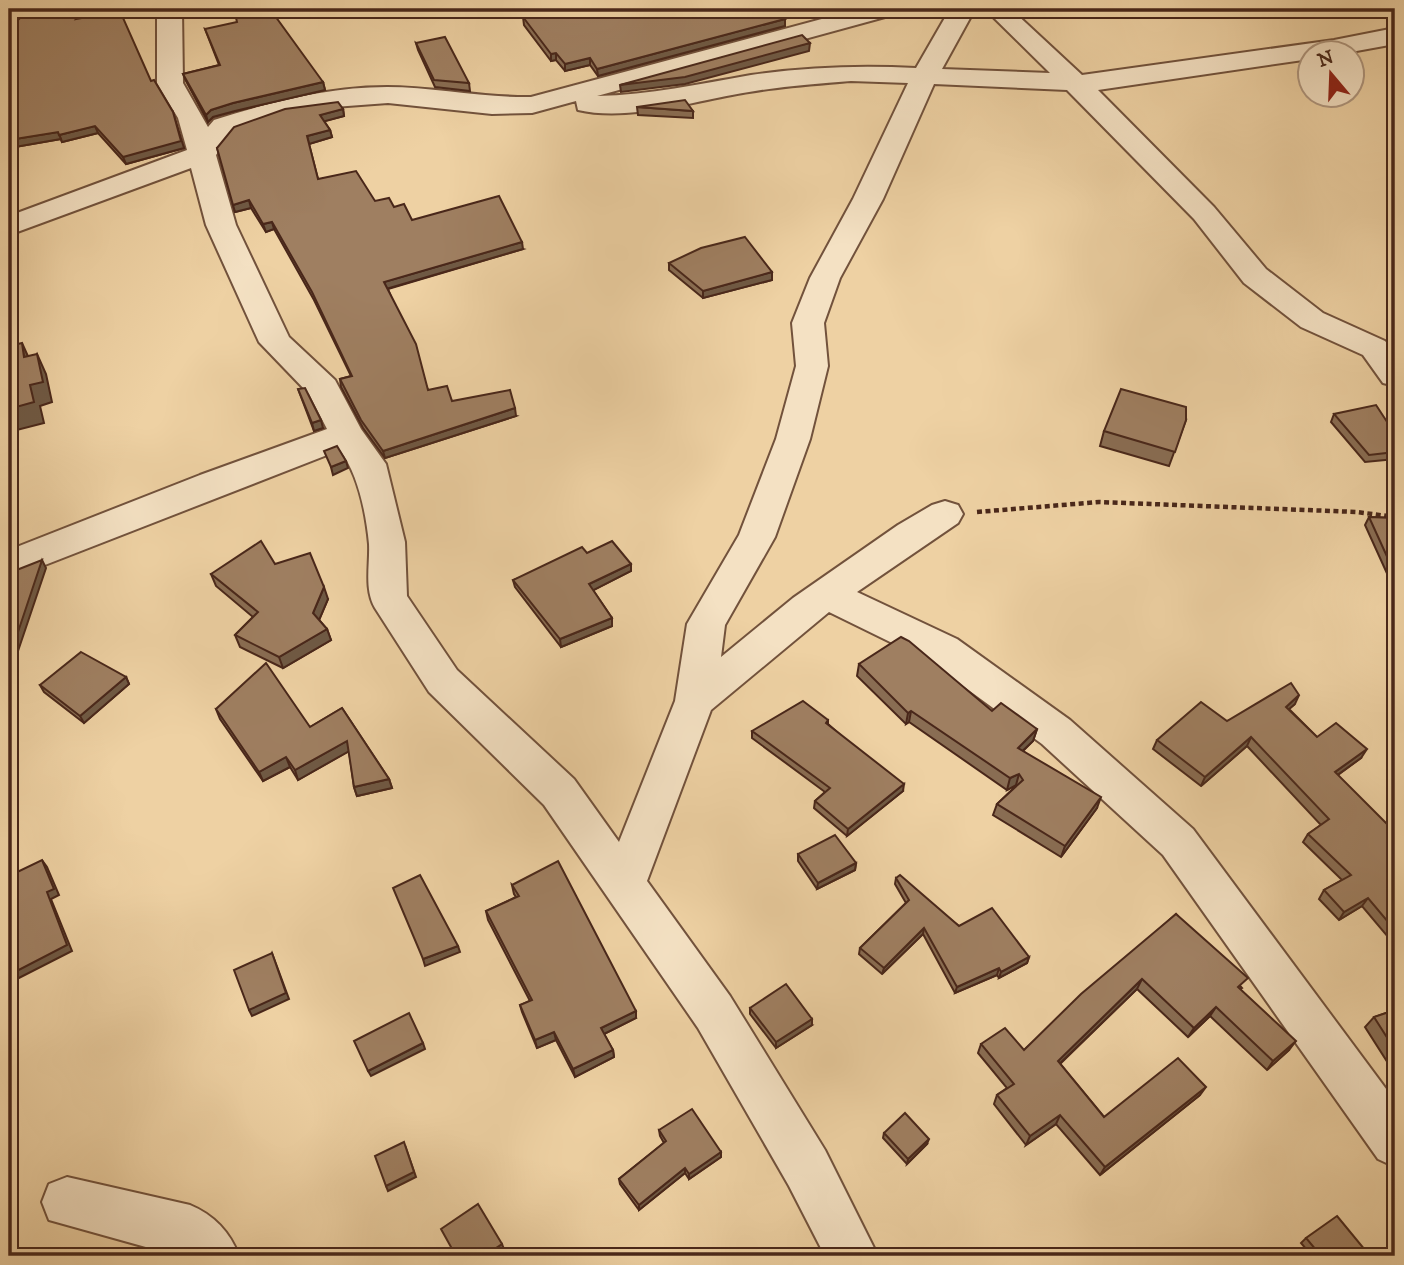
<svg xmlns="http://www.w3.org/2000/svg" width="1404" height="1265" viewBox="0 0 1404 1265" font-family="'IM FELL DW Pica',serif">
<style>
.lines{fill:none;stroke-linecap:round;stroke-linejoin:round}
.street-casing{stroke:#72523c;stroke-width:4}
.path{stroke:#49271a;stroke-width:4.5;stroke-dasharray:5 3.5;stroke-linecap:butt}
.street{fill:#f4e1c3;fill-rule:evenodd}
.wall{fill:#896d53;stroke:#49271a;stroke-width:2}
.shaded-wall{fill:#6f5944;stroke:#49271a;stroke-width:2}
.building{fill:#9f7f61;stroke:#49271a;stroke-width:2}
</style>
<rect width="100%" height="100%" fill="#eed1a3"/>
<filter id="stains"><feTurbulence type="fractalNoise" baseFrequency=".00286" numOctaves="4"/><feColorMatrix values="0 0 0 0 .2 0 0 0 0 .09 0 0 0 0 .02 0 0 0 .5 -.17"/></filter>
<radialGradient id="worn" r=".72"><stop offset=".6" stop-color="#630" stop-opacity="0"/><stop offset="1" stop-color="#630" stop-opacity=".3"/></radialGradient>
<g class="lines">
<defs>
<g id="street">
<path d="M157,9H182L183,83L208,127L214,120C271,102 327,87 387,87C435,87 483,98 531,97L859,9H900L896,14L597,96C650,95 699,84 751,75C806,67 860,65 916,68L950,9H975L942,69L1050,73L985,9H1011L1082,75L1334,40L1395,28V44L1351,52H1310V59L1098,90L1214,207L1266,269L1323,313L1385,341L1395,353V386L1383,383L1363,355L1301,327L1244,283L1194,219L1067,90L934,84L883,199L840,278L824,323L828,366L810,439L775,537L725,625L721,657L793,598L898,525L932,505L945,501L958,505L963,514L958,523L857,592L957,639L1070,720L1193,829L1395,1101V1167L1378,1159L1163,855L1042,744L929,661L829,612L711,710L647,881L730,996L825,1150L878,1256H825L789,1186L698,1028L544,805L429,692L375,608C364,589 370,565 369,544C366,513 358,474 340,450L9,579V550L200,475L327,429L309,394L259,342L206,225L191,168L9,235V216L187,150L178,118L157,83ZM851,81L908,83L853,199L810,278L792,323L796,366L776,439L739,535L687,624L675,701L619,842L574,779L457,670L407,596L405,542L386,464L361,429L335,380L289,337L236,225L216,155L234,132L286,114L334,107L388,103L492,114L532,113L576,101L578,110C629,122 698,100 749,92C783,86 817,84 851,81Z"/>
<path d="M67,1177L190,1205C214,1215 230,1232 239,1256H178L49,1220L42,1202L49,1184Z"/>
</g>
</defs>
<use href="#street" class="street-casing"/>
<path class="path" d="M977,512L1099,502L1357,512L1395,517"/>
<use href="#street" class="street"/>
</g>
<g class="wall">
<path d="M577,11L785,19V26L598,76L590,65L565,71L556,60L551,61L524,25L523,17Z"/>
<path d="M88,12L85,18L151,81L184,148L126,164L98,133L62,142L61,139L9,148V26Z"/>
<path d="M205,29L323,82L325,90L235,111L213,117L208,122L186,81L183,74L219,65Z"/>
<path d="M416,43L469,83L470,91L435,87L418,50Z"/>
<path d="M637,107L693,111V118L638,115Z"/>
<path d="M343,109L344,116L324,121L330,130L332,137L309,144L318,179L375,201L394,207L412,220L523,249L388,289L428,390L452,401L516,416L385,458L363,428L341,387L340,379L351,376L314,300L274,229L266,232L251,208L235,212L217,148Z"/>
<path d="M669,263L772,272V280L703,298L669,270Z"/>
<path d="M298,389L323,428L314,431Z"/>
<path d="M1334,414L1395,434V459L1365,462L1331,422Z"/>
<path d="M1186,420L1169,466L1100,446L1104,431Z"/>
<path d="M1369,517L1395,518V591L1365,525Z"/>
<path d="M587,553L631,564V571L593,590L612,618V626L561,647L515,587L513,580Z"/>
<path d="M275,564L328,599L319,620L327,629L331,640L283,668L240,647L235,635L253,617L216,586L211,574Z"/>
<path d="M859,664L992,711L1037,729L1033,741L1023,751L1097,808L1061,857L993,815L997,804L1016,786V785L1007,790L909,722L906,724L857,676Z"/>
<path d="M126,677L129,684L84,723L44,692L40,685Z"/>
<path d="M1295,704L1289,709L1317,737L1361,758L1338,775L1395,932L1388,937L1362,906L1339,920L1319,899L1324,890L1342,880L1303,842L1308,834L1321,825L1247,746L1201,786L1153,749L1157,740L1227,721Z"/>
<path d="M342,708L389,779L392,788L357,796L354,787L349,751L298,780L290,767L263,781L220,719L216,709L310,727Z"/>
<path d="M828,720V724L903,791L847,836L814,808L815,801L825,792L752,738V731Z"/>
<path d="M798,854L856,863L855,870L817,889L798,861Z"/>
<path d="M896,878L959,926L1029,957L1027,963L999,978L997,975L955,993L923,934L882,974L859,954L860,948L906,903L895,884Z"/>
<path d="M512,885L636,1018L604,1034L613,1050L614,1057L575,1077L556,1040L537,1048L522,1012L520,1005L530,1001L488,920L486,911L516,897L514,894Z"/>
<path d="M1176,914L1242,988L1240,989L1289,1050L1267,1070L1210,1016L1188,1037L1137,989L1060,1064L1104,1117L1200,1095L1100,1175L1056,1124L1026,1145L994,1104L997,1095L1007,1088L978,1053L981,1044L1024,1050Z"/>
<path d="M750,1008L812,1025L776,1048L750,1014Z"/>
<path d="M1395,1010V1074L1365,1027L1374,1017Z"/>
<path d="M659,1130L721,1152V1157L689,1179L685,1173L639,1210L620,1184L619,1179L664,1143L660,1136Z"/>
<path d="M884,1133L927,1144L907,1164L883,1138Z"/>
<path d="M1306,1238L1369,1256H1312L1301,1243Z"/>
</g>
<g class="shaded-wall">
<path d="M83,9H87L88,12L79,26L76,19Z"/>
<path d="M785,19V26L598,76L597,69Z"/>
<path d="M810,43L809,51L685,84L621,92L620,85Z"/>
<path d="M556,53V60L551,61V54Z"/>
<path d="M590,58V65L565,71V64Z"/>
<path d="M323,82L325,90L235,111L213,117L208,122L206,115L211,110L233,103Z"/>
<path d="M343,109L344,116L322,122L320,115Z"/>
<path d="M173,112L184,148L126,164L123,157Z"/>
<path d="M95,126L98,133L62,142L59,135Z"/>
<path d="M330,130L332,137L309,144L307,136Z"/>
<path d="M58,132L61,139L9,148V140Z"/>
<path d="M249,200L251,208L235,212L233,205Z"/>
<path d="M272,222L274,229L266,232L263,224Z"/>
<path d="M522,242L523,249L386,289L384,282Z"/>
<path d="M772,272V280L703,298V291Z"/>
<path d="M22,343L31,363L24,357Z"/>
<path d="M37,354L46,374L52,402L40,406L44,423L9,432V409Z"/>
<path d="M515,408L516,416L385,458L383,451Z"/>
<path d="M321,420L323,428L314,431L312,423Z"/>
<path d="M346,461L348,468L333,475L331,467Z"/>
<path d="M9,475L16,501L9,503Z"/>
<path d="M42,560L46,568L17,654L9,656V648Z"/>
<path d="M631,564V571L590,592L589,584Z"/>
<path d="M324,587L328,599L317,625L313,613Z"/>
<path d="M612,618V626L561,647L560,639Z"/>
<path d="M327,629L331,640L283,668L279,657Z"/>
<path d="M126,677L129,684L84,723L80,716Z"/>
<path d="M1299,695L1295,704L1281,716L1286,707Z"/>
<path d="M911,711L909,722L906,724L908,713Z"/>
<path d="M1037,729L1033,741L1014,759L1018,748Z"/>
<path d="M1251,737L1247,746L1201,786L1205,777Z"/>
<path d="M347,741L351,750L298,780L295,770Z"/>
<path d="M1367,749L1361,758L1329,781L1335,772Z"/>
<path d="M286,757L290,767L263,781L259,772Z"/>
<path d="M1019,774L1016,785L1007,790L1010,778Z"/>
<path d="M389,779L392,788L357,796L354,787Z"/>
<path d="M904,784L903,791L847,836L848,829Z"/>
<path d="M1101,797L1097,808L1061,857L1065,846Z"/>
<path d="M42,860L47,867L59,895L51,899L72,951L9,983V975L47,892Z"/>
<path d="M856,863L855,870L817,889L818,883Z"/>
<path d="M1368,898L1362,906L1339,920L1344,912Z"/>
<path d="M924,928L923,934L882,974L884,968Z"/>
<path d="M458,946L460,952L425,966L423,959Z"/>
<path d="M272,953L289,999L252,1016L249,1010Z"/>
<path d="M1029,957L1027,963L999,978L1001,972Z"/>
<path d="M999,968L997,975L955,993L957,987Z"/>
<path d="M1142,979L1137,989L1053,1070L1058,1061Z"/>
<path d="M1216,1007L1210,1016L1188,1037L1194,1028Z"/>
<path d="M636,1011V1018L602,1035L601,1028Z"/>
<path d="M812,1019V1025L776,1048V1042Z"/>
<path d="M554,1032L556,1040L537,1048L535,1040Z"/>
<path d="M1296,1041L1289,1050L1267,1070L1273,1061Z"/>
<path d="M423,1043L425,1049L371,1076L368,1071Z"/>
<path d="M613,1050L614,1057L575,1077L573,1069Z"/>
<path d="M1206,1087L1200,1095L1100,1175L1105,1167Z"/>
<path d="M1060,1115L1056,1124L1026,1145L1030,1136Z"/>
<path d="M929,1139L927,1144L907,1164L908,1159Z"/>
<path d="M406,1148L416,1177L388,1191L386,1186Z"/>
<path d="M721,1152V1157L689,1179V1174Z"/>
<path d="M685,1168V1173L639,1210V1205Z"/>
<path d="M502,1244L504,1249L493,1256H484Z"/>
</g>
<g class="building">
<path d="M29,9H83L76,19L120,11L151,81L154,80L173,112L181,141L123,157L95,126L59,135L58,132L9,140V26H12Z"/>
<path d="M234,9H270L323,82L233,103L211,110L206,115L183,74L220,65L205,29L237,22Z"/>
<path d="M559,9H576L577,11L585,9H774L785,19L597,69L590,58L565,64L556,53L551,54L523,17Z"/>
<path d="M802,35L810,43L685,77L620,85Z"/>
<path d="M445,37L469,83L434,80L416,43Z"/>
<path d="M685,100L693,111L637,107Z"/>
<path d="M338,102L343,109L320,115L330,130L307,136L318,179L356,171L375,201L389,198L394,207L404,204L412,220L499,196L522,242L384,282L416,344L428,390L447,386L452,401L510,390L515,408L383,451L361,420L340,379L352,376L312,292L272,222L263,224L249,200L233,205L217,148L234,127L285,109Z"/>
<path d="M745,237L772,272L703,291L669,263L701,248Z"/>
<path d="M22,343L24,357L37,354L43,382L30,385L34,402L9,409V346Z"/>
<path d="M305,388L321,420L312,423L298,389Z"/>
<path d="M1121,389L1186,407V420L1175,452L1104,431Z"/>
<path d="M1376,405L1395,434V452L1369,455L1334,414Z"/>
<path d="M337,446L346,461L331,467L324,451Z"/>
<path d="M1369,517L1395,518V574Z"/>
<path d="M261,541L275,564L310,553L324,587L313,613L327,629L279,657L235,635L258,612L211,574Z"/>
<path d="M612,541L631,564L589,584L612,618L560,639L513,580L582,547L587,553Z"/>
<path d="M42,560L13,647L9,648V573Z"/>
<path d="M901,637L909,641L992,711L1001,703L1037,729L1018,748L1101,797L1065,846L997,804L1023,780L1019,774L1010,778L911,711L908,713L859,664Z"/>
<path d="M81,652L126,677L80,716L40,685Z"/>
<path d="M266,663L310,727L342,708L389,779L354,787L347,741L295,770L286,757L259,772L216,709Z"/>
<path d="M1291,683L1299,695L1286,707L1317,737L1336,723L1367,749L1335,772L1395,832L1394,929L1368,898L1344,912L1324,890L1351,875L1308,834L1329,819L1251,737L1205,777L1157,740L1201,702L1227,721Z"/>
<path d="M803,701L828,720L826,723L904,784L848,829L815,801L830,788L752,731Z"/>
<path d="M835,835L856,863L818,883L798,854Z"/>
<path d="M42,860L54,889L47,892L67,945L9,975V876Z"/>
<path d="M558,861L636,1011L601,1028L613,1050L573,1069L554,1032L535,1040L520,1005L532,1000L486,911L519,896L512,885Z"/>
<path d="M420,875L458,946L423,959L393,888Z"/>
<path d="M900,875L959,926L992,908L1029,957L1001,972L999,968L957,987L924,928L884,968L860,948L909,900L896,878Z"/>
<path d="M1176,914L1248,978L1238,987L1296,1041L1273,1061L1216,1007L1194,1028L1142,979L1058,1061L1104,1117L1178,1058L1206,1087L1105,1167L1060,1115L1030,1136L997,1095L1014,1084L981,1044L1005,1028L1024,1050L1081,994Z"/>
<path d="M272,953L286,993L249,1010L234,970Z"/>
<path d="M786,984L812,1019L776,1042L750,1008Z"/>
<path d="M1395,1010V1050L1374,1017Z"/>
<path d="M409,1013L423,1043L368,1071L354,1041Z"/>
<path d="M692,1109L721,1152L689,1174L685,1168L639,1205L619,1179L666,1141L659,1130Z"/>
<path d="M905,1113L929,1139L908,1159L884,1133Z"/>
<path d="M404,1142L414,1172L386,1186L375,1156Z"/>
<path d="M478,1204L502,1244L484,1256H456L441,1229Z"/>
<path d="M1337,1216L1370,1256H1321L1306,1238Z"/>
</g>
<rect width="1404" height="1265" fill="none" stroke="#eed1a3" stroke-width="35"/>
<rect x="10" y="10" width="1383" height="1244" fill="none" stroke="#49271a" stroke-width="3.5"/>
<rect x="18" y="18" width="1369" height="1230" fill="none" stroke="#49271a" stroke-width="2"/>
<g transform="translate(1331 74) rotate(341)"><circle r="33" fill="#f4e1c3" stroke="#b0977f" stroke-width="2"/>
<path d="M0-5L12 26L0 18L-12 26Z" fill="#8f2418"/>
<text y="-10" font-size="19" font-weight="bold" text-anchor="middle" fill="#49271a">N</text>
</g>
<rect width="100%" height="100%" filter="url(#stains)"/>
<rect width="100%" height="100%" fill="url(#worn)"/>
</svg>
